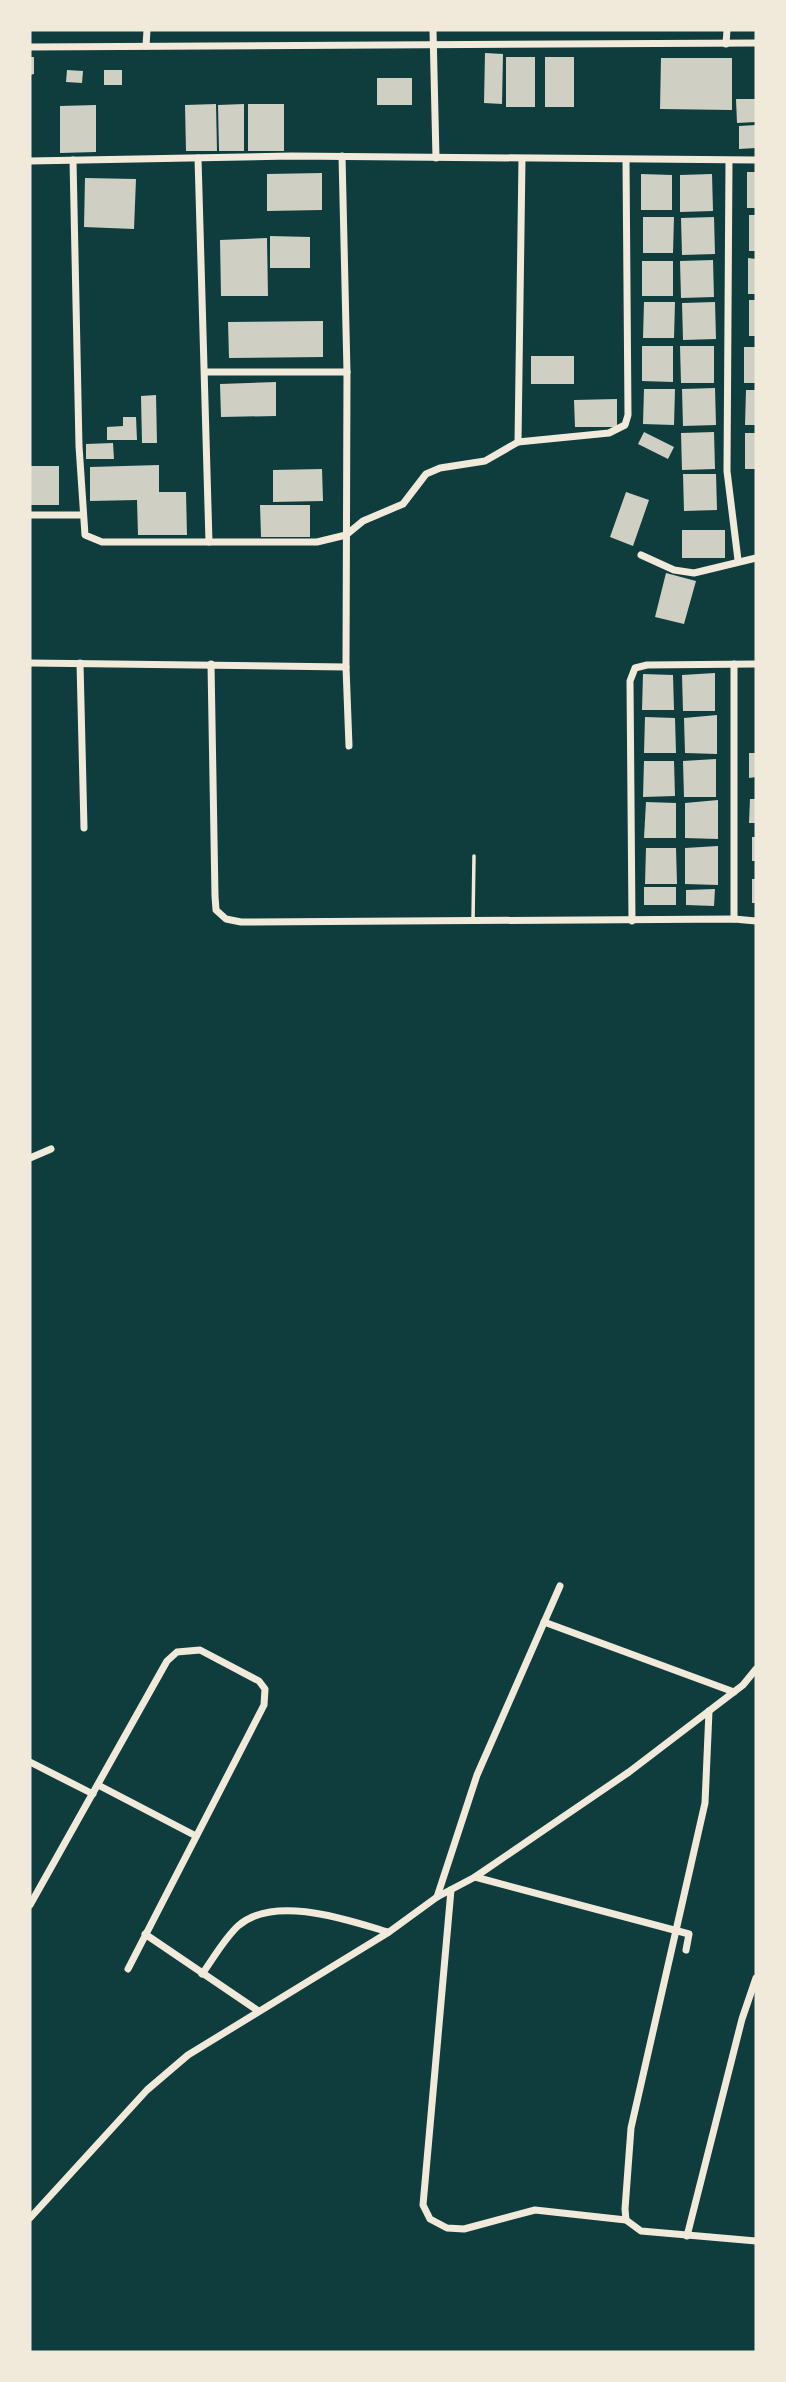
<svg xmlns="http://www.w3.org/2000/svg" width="786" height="2382" viewBox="0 0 786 2382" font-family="'Public Sans',sans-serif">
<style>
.building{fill:#cfcfc3}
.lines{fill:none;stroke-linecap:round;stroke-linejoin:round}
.service{stroke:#f1e9da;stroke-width:3.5}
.minor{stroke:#f1e9da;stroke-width:7}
</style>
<rect width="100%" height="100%" fill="#0f3d3e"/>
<g class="building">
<path d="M485,53L503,54L502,104L484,103Z"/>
<path d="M30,57H34V74L30,75Z"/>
<rect x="506" y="57" width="29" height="50"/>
<rect x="545" y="57" width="29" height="50"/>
<path d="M661,58H732V110L660,109Z"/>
<path d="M67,70L83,71L82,83L66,82Z"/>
<rect x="104" y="70" width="18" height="15"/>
<rect x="377" y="78" width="35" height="27"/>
<path d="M736,99H756V122L737,123Z"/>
<path d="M216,104L217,151H186L185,105Z"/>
<path d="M244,104V151H219L218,105Z"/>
<rect x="248" y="104" width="36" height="47"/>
<path d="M96,105V152L60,153V106Z"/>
<path d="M756,125V148L739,149V126Z"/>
<rect x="747" y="172" width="9" height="36"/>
<path d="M322,173V210L267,211V174Z"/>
<path d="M641,174L672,175V210H641Z"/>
<path d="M712,174L713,211L680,212V175Z"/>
<path d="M85,178L136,179L134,229L84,227Z"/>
<rect x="749" y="215" width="7" height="36"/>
<path d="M643,217H674L673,253H643Z"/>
<path d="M714,217L715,254L682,255L681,218Z"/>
<path d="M270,236L310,237V268H270Z"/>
<path d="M267,238L268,296H221L220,240Z"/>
<path d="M748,258L756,259V294H748Z"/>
<path d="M713,260L714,297L681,298L680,261Z"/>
<rect x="642" y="261" width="31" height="35"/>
<rect x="749" y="300" width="7" height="36"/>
<path d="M644,302H675L674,338H643Z"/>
<path d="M715,302L716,339L683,340L682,303Z"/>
<path d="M323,321V357L229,358L228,322Z"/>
<path d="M642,346H673V382L642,381Z"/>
<path d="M680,346H714V383H681Z"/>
<rect x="744" y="347" width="12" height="36"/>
<rect x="531" y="356" width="43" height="28"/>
<path d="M276,382V416L221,417L220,384Z"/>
<path d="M715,388L716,425L683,426L682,389Z"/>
<path d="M644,389H675L674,425L643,424Z"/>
<path d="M746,390H756V425H745Z"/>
<path d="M156,395L157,443H142L141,396Z"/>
<path d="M617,399V427H575L574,400Z"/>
<path d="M123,417H136L137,440H107V427L123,426Z"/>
<path d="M644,432L674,447L668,459L638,444Z"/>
<path d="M714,432L715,469L682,470L681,433Z"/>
<rect x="745" y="433" width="11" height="36"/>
<path d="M113,443L114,459H86V444Z"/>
<path d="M159,465V492H186L187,535H138L137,500L90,501V467Z"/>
<rect x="30" y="466" width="29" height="39"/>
<path d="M322,469L323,501L273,502V470Z"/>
<path d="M683,474H716L717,510L684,511Z"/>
<path d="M626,492L649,500L633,546L610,537Z"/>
<path d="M260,505H310V537H261Z"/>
<rect x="682" y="530" width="43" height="28"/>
<path d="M666,573L696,581L684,624L655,617Z"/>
<path d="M715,673V711H683L682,675Z"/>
<path d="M643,674L673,675L674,710H642Z"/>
<path d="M717,715V754L685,753L684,718Z"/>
<path d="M645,717L675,718L676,753H644Z"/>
<path d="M749,753H756V777L749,778Z"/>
<path d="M716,759V797H684L683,761Z"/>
<path d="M644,761H674L675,796L643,797Z"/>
<path d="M750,799H756V823H749Z"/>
<path d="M718,800V839L685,838V803Z"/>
<path d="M646,802L676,803V838H644Z"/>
<rect x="752" y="837" width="4" height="24"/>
<path d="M718,846V885L685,884V848Z"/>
<path d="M646,848H676L677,884H645Z"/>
<rect x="752" y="879" width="4" height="24"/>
<rect x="644" y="887" width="32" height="18"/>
<path d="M715,889L714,906L686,905V890Z"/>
</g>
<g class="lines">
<path class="service" d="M473,920L474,856"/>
<g class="minor">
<path d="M433,30L436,158"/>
<path d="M726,44L727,30"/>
<path d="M146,46L147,30"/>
<path d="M30,47L756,43"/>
<path d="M198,158L209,542"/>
<path d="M73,160L79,446L85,535L102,542H317L346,535L363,521L403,504L426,474L440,468L485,461L518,442L609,433L625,425L628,415L626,160"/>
<path d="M30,161L292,156L756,160"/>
<path d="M729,161L727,471L738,560"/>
<path d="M206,372H347L342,156"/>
<path d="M347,372L346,667L349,746"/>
<path d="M518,442L522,159"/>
<path d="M30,515H81"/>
<path d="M641,555L674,570L694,573L756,558"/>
<path d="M30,663L346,667"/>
<path d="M80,663L84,828"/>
<path d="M211,664L215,896L216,910L226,919L241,922L734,919L756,921"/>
<path d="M734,664V919"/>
<path d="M632,921L630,681L635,668L647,665L756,664"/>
<path d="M30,1158L51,1149"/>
<path d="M544,1622L734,1692"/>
<path d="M709,1711L705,1803L631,2128L625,2209L626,2220L641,2231L756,2241"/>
<path d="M30,1762L93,1794"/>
<path d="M100,1786L196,1836"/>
<path d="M475,1877L689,1934L686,1950"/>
<path d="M451,1890L423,2205L430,2219L447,2228L464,2229L535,2210L626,2220"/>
<path d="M437,1897L477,1775L560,1586"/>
<path d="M30,1905L167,1661L177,1652L200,1650L259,1681L265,1689L264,1705L128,1969"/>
<path d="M145,1934L257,2010"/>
<path d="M202,1974C213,1959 224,1939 238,1926C274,1894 348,1920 388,1932"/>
<path d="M30,2218L147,2090L188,2055L389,1932L437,1897L475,1877L629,1772L743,1685L756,1669"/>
<path d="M687,2236L742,2019L756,1978"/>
</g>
</g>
<rect width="786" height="2382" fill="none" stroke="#f1e9da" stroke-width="63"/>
</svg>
